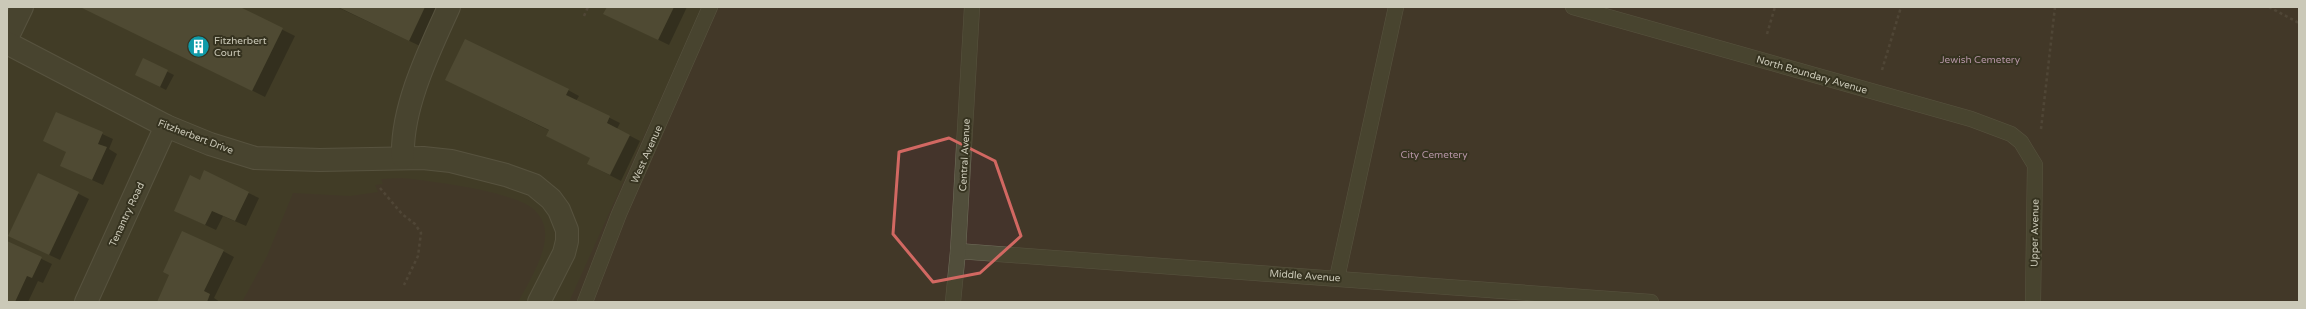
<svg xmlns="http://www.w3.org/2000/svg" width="2306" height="309" viewBox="0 0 2306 309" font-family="'Varela Round',sans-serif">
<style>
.green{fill:#44342b}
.shadow{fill:#0007}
.building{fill:#605c43}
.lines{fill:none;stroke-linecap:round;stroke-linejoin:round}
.lane-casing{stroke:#716e5c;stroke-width:16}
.street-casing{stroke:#716e5c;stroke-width:24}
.path{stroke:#615249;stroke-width:2.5;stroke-dasharray:3 3;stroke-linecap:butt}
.lane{stroke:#514e3b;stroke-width:15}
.street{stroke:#514e3b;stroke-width:22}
.marked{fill:none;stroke:#d26862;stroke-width:3;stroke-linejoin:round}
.labels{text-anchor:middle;stroke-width:4;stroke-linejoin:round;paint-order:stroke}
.poi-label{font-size:10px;fill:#cbc9b8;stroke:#363320;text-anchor:start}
.park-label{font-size:10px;fill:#b494a4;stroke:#363320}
.street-label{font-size:10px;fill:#cbc9b8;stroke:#363320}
</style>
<rect width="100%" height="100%" fill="#413d27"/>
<g class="green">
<path d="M702,7H2299V302H569Z"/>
<path d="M402,178C432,181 510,191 532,208C539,213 545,223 545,232C547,253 528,284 518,302H242L267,256L293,193L350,196L378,192L375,185L383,184L381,179Z"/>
</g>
<g class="shadow">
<path d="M82,7H237L295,36L265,97Z"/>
<path d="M337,7H438L420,46Z"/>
<path d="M608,7H687L669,45L605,14Z"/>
<path d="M144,60L174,75L166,90L142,78Z"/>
<path d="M447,80L568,90L579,96L576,101L620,123L617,129L640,141L621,181L588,164L591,158L547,136L550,131Z"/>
<path d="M57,113L113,139L109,149L117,154L103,185L61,166L67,152L44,141Z"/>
<path d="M204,172L259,198L246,226L223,216L216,230L186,216Z"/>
<path d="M39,174L89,199L60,260L20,241Z"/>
<path d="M7,242L52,264L43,283L38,281L28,302H7Z"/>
<path d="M223,251L234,257L214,298L220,302H158Z"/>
</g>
<g class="building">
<path d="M80,7H240L283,28L252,91Z"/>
<path d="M338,7H425L409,41Z"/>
<path d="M607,7H674L658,40L603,14Z"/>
<path d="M465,39L569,89L566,95L610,116L607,123L630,135L610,175L587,164L590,158L546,136L549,130L445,80Z"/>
<path d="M143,58L168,70L160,87L135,75Z"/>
<path d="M56,112L103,132L98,144L107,147L92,180L60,166L66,152L43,141Z"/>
<path d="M204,170L249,192L235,221L212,211L205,225L174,211L190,175L200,180Z"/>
<path d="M38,173L79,192L49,255L8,236Z"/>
<path d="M182,231L224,250L204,291L210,294L207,302H157L169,275L163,272Z"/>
<path d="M7,241L42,257L32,278L27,276L15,302H7Z"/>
</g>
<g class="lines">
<defs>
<g id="lane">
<path d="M1573,7L1971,119L2011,134L2021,142L2035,165L2033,302"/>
<path d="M958,251L1651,302"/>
<path d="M1337,278L1396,7"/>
<path d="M585,302L619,214L710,7"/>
<path d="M953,302L958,251L972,7"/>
</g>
<g id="street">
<path d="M7,38L22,7"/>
<path d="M7,43L166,126L210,144L255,158L320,160L423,158L451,161L506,175L534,185L551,199L559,210L567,230V241L564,253L539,302"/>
<path d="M403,157C401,108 429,51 449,7"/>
<path d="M86,302L166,126"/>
</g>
</defs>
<use href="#lane" class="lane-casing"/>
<use href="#street" class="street-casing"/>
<g class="path">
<path d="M2269,7L2299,23"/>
<path d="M584,16L588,7"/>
<path d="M1767,34L1775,7"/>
<path d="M1882,70L1901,7"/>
<path d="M2041,129L2055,7"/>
<path d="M380,188L402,214L415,224L421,233L418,256L404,285"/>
</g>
<use href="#lane" class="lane"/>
<use href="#street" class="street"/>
</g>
<path d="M0 0H2306V309H0ZM949,138L995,161L1021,236L980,273L933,282L893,234L899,152Z" fill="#413d27" fill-opacity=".55" fill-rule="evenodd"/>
<path class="marked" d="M949,138L995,161L1021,236L980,273L933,282L893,234L899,152Z"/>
<defs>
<symbol id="building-disc" viewBox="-11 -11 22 22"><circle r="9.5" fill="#0f9aa8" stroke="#363320"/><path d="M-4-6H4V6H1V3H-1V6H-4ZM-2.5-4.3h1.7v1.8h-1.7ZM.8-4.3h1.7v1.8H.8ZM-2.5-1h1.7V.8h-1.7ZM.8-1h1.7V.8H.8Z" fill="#fff"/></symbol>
</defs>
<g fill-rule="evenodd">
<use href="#building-disc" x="186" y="34" width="25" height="25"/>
</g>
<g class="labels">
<g class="poi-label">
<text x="214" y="44">Fitzherbert<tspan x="214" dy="12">Court</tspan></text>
</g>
<g class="park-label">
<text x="1980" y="63">Jewish Cemetery</text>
<text x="1434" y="158">City Cemetery</text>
</g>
<g class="street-label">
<text transform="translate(1812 74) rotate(16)" y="4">North Boundary Avenue</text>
<text transform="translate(196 136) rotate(21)" y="4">Fitzherbert Drive</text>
<text transform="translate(646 154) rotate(-66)" y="4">West Avenue</text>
<text transform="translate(964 155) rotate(-87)" y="4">Central Avenue</text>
<text transform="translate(126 214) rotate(-65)" y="4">Tenantry Road</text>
<text transform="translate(2034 233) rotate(-89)" y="4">Upper Avenue</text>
<text transform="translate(1305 275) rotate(4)" y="4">Middle Avenue</text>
</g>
</g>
<rect width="2306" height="309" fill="none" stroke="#cbc9b8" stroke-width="16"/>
</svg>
